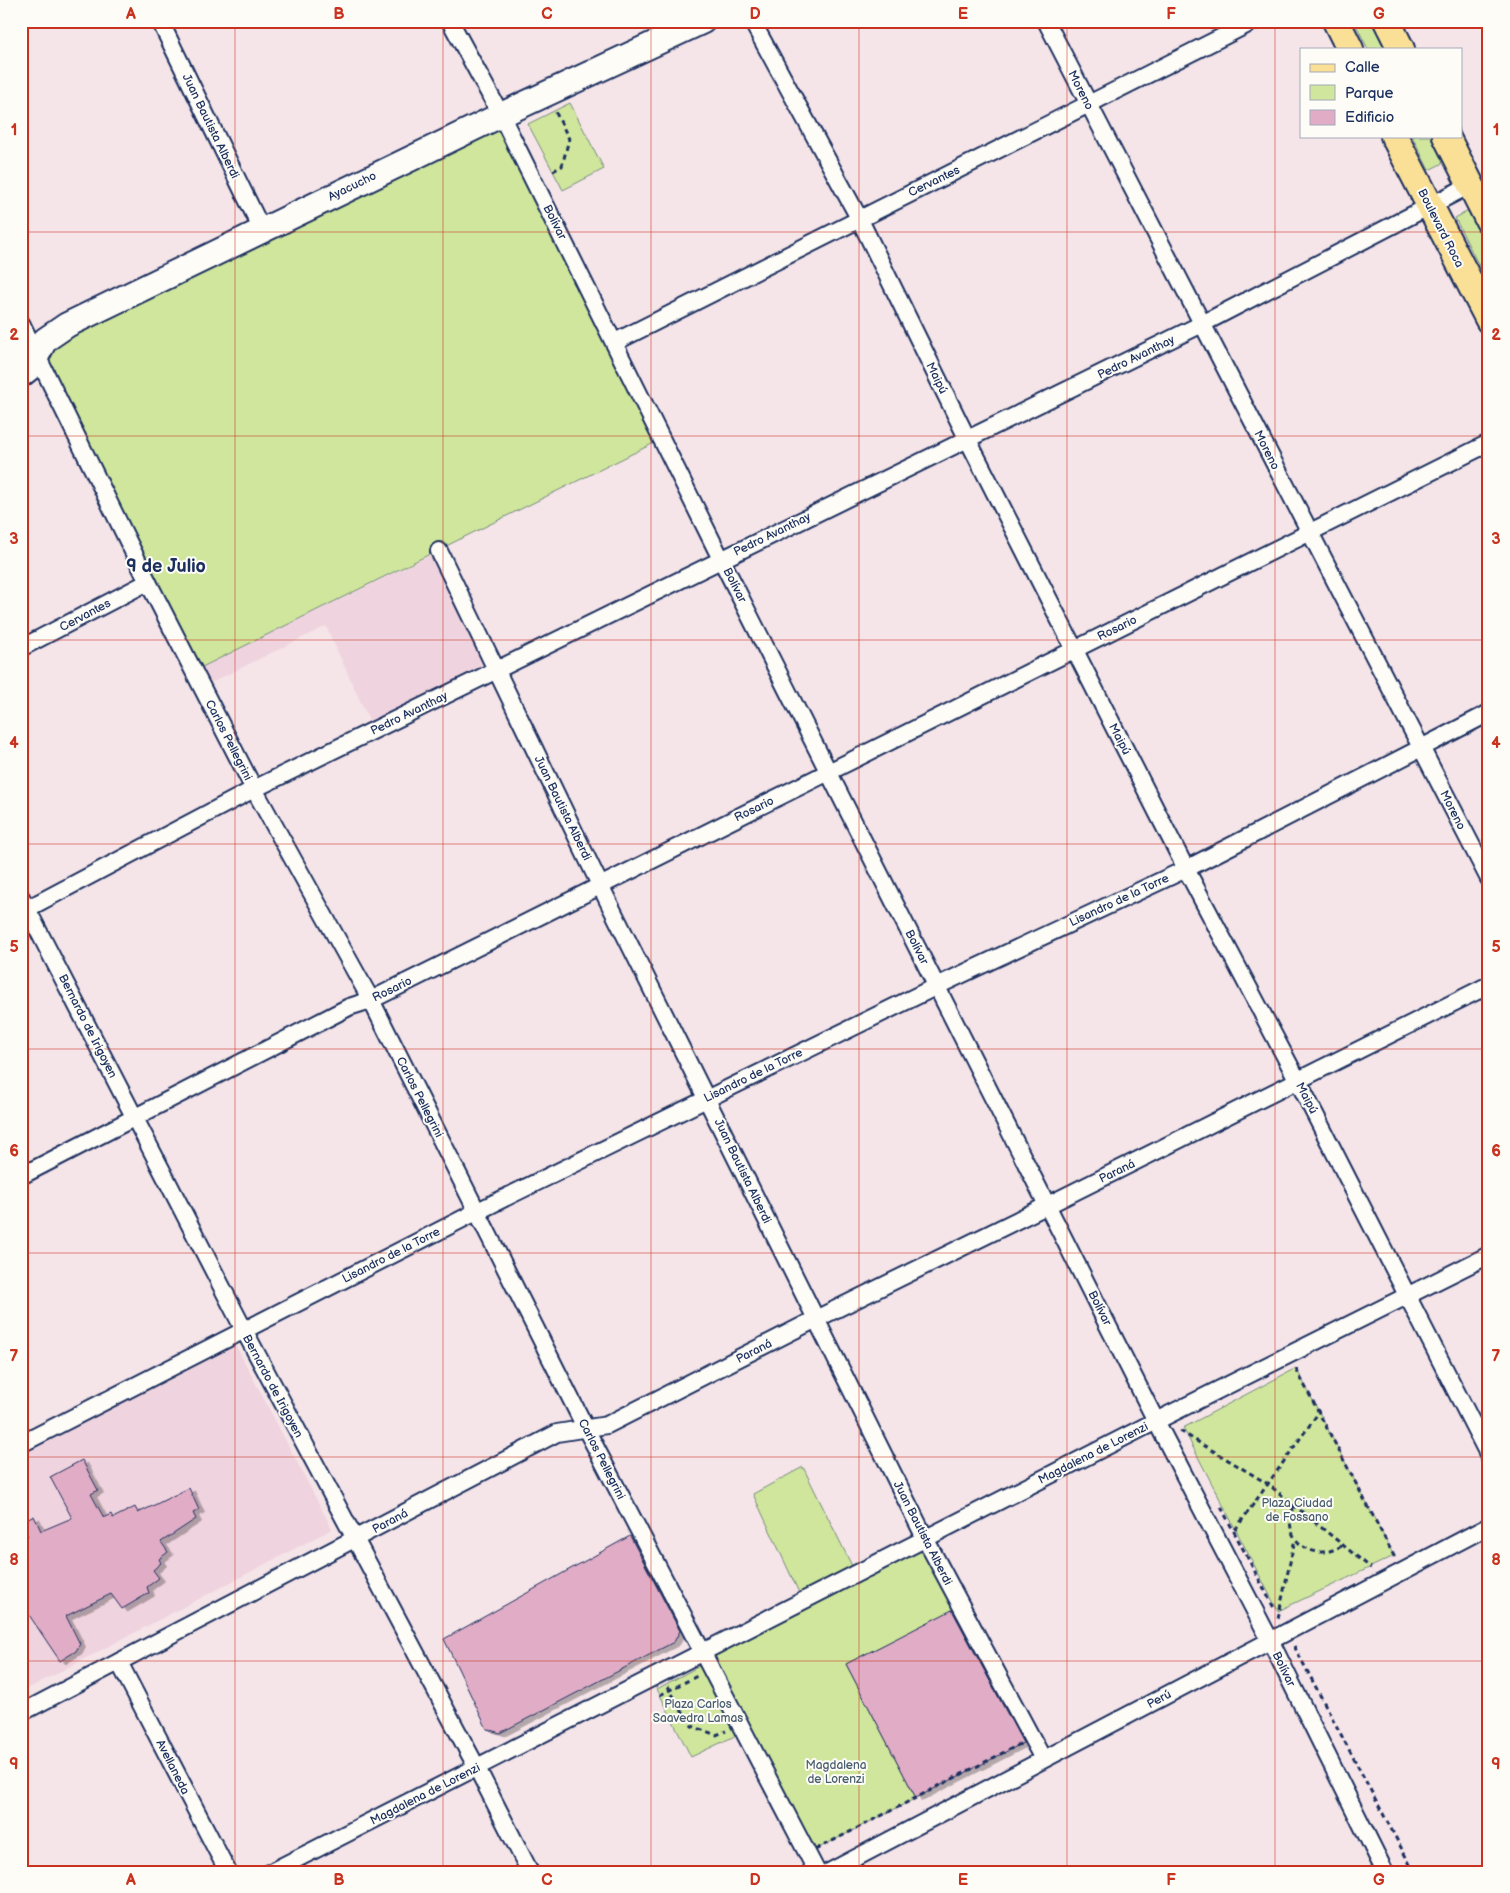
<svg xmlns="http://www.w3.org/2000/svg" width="1510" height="1893" viewBox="0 0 1510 1893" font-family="'Balsamiq Sans',sans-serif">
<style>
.built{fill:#efd3de}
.green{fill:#cfe69c;stroke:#758a7d}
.building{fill:#e1acc5;stroke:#1b2f5e;filter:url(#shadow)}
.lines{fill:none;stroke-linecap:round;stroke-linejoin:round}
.street-casing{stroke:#1b2f5e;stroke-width:20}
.secondary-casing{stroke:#1b2f5e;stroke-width:28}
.primary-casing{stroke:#1b2f5e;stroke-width:30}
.path{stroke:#1b2f5e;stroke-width:3;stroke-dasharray:5 4;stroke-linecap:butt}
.street{stroke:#fdfcf7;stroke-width:16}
.secondary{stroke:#fdfcf7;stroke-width:24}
.primary{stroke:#fadf96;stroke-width:26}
.grid{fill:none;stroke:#c8321e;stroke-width:1;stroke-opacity:0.55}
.labels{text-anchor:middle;stroke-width:4;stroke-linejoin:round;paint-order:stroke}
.street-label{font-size:12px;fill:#1b2f5e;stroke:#fdfcf7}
.park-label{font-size:12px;fill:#485d6e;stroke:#fdfcf7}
.district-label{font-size:18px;font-weight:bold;fill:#1b2f5e;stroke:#fdfcf7}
.neatline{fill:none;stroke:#c8321e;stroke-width:2}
.grid-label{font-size:16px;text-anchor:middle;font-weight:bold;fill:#c8321e}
</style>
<defs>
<filter id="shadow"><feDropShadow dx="5.5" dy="3" stdDeviation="0" flood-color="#0004"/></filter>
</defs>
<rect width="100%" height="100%" fill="#f5e4e8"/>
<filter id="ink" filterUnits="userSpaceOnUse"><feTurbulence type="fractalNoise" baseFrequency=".02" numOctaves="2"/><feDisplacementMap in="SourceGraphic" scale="10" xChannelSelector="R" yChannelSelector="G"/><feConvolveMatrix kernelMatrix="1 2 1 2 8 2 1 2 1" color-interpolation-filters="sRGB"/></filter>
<g filter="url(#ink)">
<g class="built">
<path d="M439,551L489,668L370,722L326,626L202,687L194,671Z"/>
<path d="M235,1344L332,1529L21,1692V1456Z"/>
</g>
<g class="green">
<path d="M1354,21H1378L1392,49H1368Z"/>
<path d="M570,103L604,169L563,190L528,124Z"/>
<path d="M501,115L662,439L194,671L37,355L262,230Z"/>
<path d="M1412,136H1437L1449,160L1429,170Z"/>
<path d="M1474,208L1489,237V286L1455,218Z"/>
<path d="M1296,1368L1394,1556L1278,1611L1183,1428Z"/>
<path d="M803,1467L854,1570L801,1597L753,1494Z"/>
<path d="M922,1546L955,1609L846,1664L916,1798L811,1852L710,1654Z"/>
<path d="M703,1664L739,1734L691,1757L657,1689Z"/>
</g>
<g class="building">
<path d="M82,1460L98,1490L91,1494L104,1518L111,1514L113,1518L135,1507L138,1513L189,1488L199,1510L193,1513L196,1519L161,1542L168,1552L159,1559L161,1563L153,1570L159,1578L147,1587L149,1593L122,1609L111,1594L66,1616L80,1644L76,1651L60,1661L21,1603V1539L28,1536L21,1523L34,1516L41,1531L72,1518L50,1477Z"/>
<path d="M630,1536L680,1631L674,1642L500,1733L487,1729L444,1639Z"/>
<path d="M952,1610L1023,1743L916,1798L846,1664Z"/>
</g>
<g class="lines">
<defs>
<g id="street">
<path d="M160,21L262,230"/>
<path d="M450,21L501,115L721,559L1156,1421L1270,1640L1385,1872"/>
<path d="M752,21L859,218L968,440L1186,869L1298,1081L1489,1456"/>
<path d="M1046,21L1489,879"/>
<path d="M21,323L148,582L254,789L371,1000L586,1429L817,1872"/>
<path d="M615,342L1254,21"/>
<path d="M439,551L600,885L926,1540L1043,1759"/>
<path d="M21,648L148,582"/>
<path d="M21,897L244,1330L477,1768L530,1872"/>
<path d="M21,912L254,789L1202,324L1470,185"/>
<path d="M21,1176L349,1007L371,1000L1489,443"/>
<path d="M21,1444L478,1211L937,986L1186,869L1489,713"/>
<path d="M119,1662L228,1872"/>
<path d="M21,1713L557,1433L607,1425L816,1319L1048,1205L1489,985"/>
<path d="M271,1872L1156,1421L1489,1255"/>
<path d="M829,1872L1489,1526"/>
</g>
<path id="secondary" d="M21,375L31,367L45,340L67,325L501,115L703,21"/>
<g id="primary">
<path d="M1336,21L1350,49"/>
<path d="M1387,21L1401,49"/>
<path d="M1394,136L1489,320"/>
<path d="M1446,136L1489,221"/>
</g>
</defs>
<use href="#street" class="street-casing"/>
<use href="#secondary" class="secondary-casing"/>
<use href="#primary" class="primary-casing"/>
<g class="path">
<path d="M553,171L562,166L569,139L555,111"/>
<path d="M1296,1369L1394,1556L1392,1557"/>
<path d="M1180,1431L1268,1484L1371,1568"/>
<path d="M1294,1506C1279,1539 1313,1565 1343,1545"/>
<path d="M1221,1507L1274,1608"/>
<path d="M1235,1530L1319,1412"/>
<path d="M922,1546L1024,1742L811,1852L710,1654Z"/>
<path d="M1278,1618L1295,1539"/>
<path d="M1294,1646L1414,1872"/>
<path d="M668,1686L679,1707L692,1726L716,1735L726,1731"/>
<path d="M660,1695L697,1676"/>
</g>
<use href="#street" class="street"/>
<use href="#secondary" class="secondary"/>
<use href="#primary" class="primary"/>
</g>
</g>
<path class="grid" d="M235,21V1872M443,21V1872M651,21V1872M859,21V1872M1067,21V1872M1275,21V1872M21,232H1489M21,436H1489M21,640H1489M21,844H1489M21,1049H1489M21,1253H1489M21,1457H1489M21,1661H1489"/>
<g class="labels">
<g class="street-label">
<text transform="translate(1081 90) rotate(63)" y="4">Moreno</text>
<text transform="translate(211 126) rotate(64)" y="4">Juan Bautista Alberdi</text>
<text transform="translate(934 181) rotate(-26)" y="4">Cervantes</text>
<text transform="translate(352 186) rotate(-26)" y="4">Ayacucho</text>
<text transform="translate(555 222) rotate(63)" y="4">Bolívar</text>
<text transform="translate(1441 228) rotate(63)" y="4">Boulevard Roca</text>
<text transform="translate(1136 357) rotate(-26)" y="4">Pedro Avanthay</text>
<text transform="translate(937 378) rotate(64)" y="4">Maipú</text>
<text transform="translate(1267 450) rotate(63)" y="4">Moreno</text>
<text transform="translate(772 534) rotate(-26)" y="4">Pedro Avanthay</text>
<text transform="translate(735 585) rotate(63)" y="4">Bolívar</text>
<text transform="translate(85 615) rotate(-28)" y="4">Cervantes</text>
<text transform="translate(1117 628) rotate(-26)" y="4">Rosario</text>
<text transform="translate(409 713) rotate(-26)" y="4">Pedro Avanthay</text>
<text transform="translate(1120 739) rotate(63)" y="4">Maipú</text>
<text transform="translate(229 740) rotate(63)" y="4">Carlos Pellegrini</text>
<text transform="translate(563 808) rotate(64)" y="4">Juan Bautista Alberdi</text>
<text transform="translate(754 809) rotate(-26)" y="4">Rosario</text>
<text transform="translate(1453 810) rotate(63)" y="4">Moreno</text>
<text transform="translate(1119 900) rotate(-25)" y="4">Lisandro de la Torre</text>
<text transform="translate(917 947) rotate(63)" y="4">Bolívar</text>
<text transform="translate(392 989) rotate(-26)" y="4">Rosario</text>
<text transform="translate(88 1026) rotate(63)" y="4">Bernardo de Irigoyen</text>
<text transform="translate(753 1075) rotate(-26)" y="4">Lisandro de la Torre</text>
<text transform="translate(420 1097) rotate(63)" y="4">Carlos Pellegrini</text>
<text transform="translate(1307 1098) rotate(63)" y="4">Maipú</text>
<text transform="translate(743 1171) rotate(64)" y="4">Juan Bautista Alberdi</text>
<text transform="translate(1117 1171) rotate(-26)" y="4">Paraná</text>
<text transform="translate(391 1255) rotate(-27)" y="4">Lisandro de la Torre</text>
<text transform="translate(1100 1308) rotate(63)" y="4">Bolívar</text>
<text transform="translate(754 1351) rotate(-27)" y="4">Paraná</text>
<text transform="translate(273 1386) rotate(62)" y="4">Bernardo de Irigoyen</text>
<text transform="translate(1093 1453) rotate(-27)" y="4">Magdalena de Lorenzi</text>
<text transform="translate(602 1459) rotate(63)" y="4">Carlos Pellegrini</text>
<text transform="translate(390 1521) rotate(-28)" y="4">Paraná</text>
<text transform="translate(923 1533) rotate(63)" y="4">Juan Bautista Alberdi</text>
<text transform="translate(1284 1669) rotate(64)" y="4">Bolívar</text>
<text transform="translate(1159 1699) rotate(-28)" y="4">Perú</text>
<text transform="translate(173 1767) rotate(63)" y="4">Avellaneda</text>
<text transform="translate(425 1794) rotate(-27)" y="4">Magdalena de Lorenzi</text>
</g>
<g class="park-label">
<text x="1297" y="1507">Plaza Ciudad<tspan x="1297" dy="14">de Fossano</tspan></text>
<text x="698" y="1708">Plaza Carlos<tspan x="698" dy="14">Saavedra Lamas</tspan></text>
<text x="836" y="1769">Magdalena<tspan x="836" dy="14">de Lorenzi</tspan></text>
</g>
<g class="district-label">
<text x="166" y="572">9 de Julio</text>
</g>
</g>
<rect width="1510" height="1893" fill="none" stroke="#fdfcf7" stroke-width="55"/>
<rect x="1300" y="48" width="162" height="90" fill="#fdfcf7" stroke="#a3aaba"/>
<rect x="1310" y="64" width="25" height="8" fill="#fadf96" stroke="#a3aaba"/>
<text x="1345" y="72" font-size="15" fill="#1b2f5e">Calle</text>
<rect x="1310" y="85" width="25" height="15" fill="#cfe69c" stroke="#a3aaba"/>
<text x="1345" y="98" font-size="15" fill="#1b2f5e">Parque</text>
<rect x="1310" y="110" width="25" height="15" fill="#e1acc5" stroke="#a3aaba"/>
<text x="1345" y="122" font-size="15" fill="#1b2f5e">Edificio</text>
<rect x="28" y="28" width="1454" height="1838" class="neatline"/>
<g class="grid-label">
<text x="131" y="19">A</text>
<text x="339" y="19">B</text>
<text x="547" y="19">C</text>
<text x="755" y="19">D</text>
<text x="963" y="19">E</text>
<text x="1171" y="19">F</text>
<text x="1379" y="19">G</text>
<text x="14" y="135">1</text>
<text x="1496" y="135">1</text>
<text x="14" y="340">2</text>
<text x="1496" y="340">2</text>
<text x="14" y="544">3</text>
<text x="1496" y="544">3</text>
<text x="14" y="748">4</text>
<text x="1496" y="748">4</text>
<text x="14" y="952">5</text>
<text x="1496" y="952">5</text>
<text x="14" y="1156">6</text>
<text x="1496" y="1156">6</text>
<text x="14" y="1361">7</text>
<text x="1496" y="1361">7</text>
<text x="14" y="1565">8</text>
<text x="1496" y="1565">8</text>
<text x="14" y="1769">9</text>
<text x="1496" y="1769">9</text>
<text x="131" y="1885">A</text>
<text x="339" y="1885">B</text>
<text x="547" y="1885">C</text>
<text x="755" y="1885">D</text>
<text x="963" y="1885">E</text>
<text x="1171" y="1885">F</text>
<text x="1379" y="1885">G</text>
</g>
</svg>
